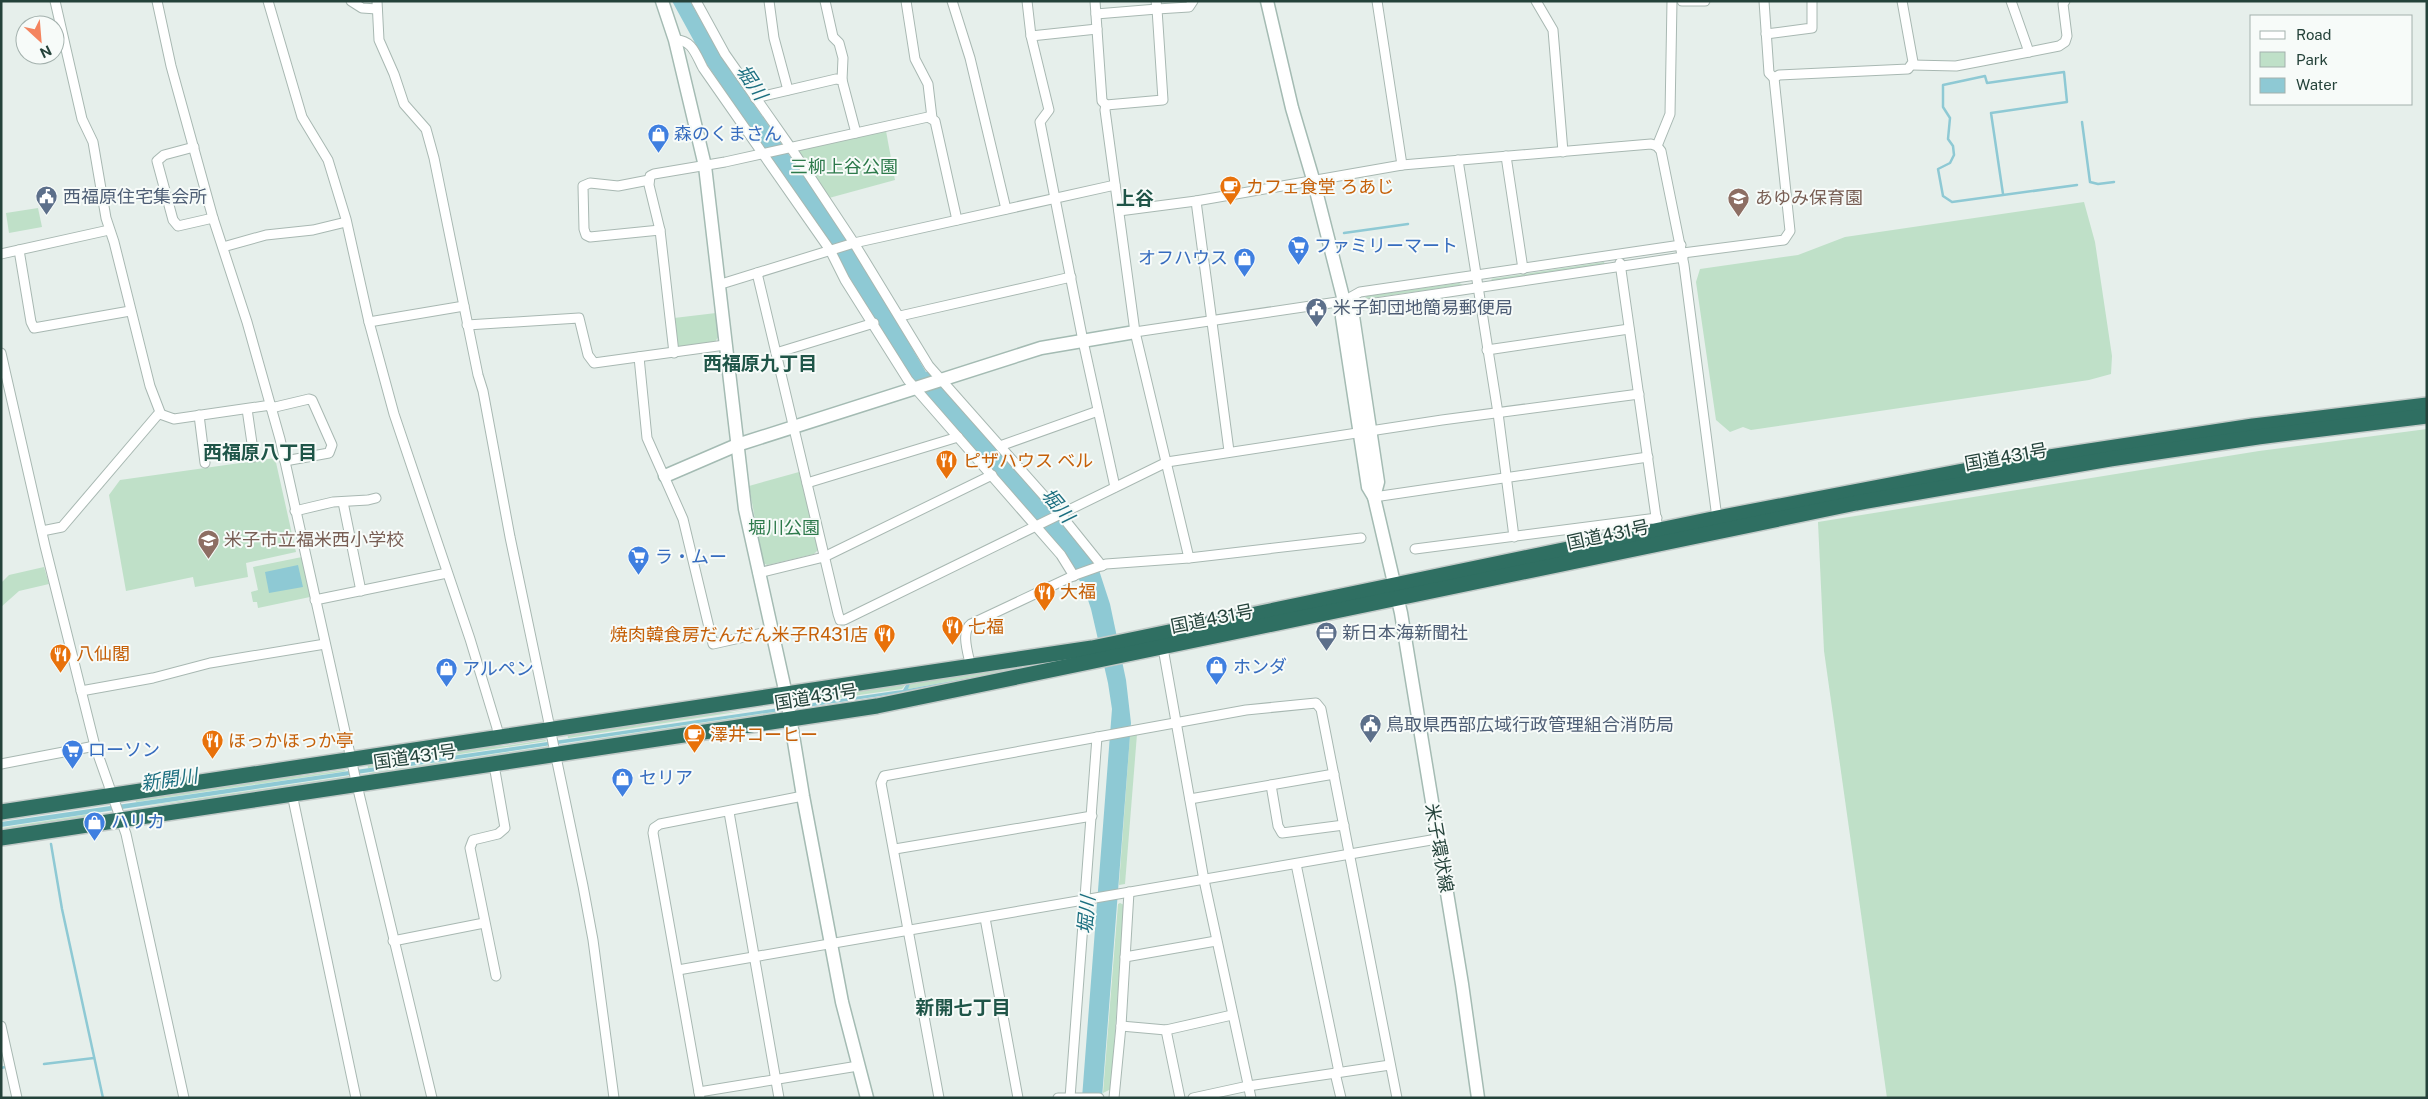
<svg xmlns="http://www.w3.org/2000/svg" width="2428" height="1099" viewBox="0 0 2428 1099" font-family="'Public Sans','Noto Sans JP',sans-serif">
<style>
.green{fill:#bfe0c8}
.water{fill:#8ec9d4}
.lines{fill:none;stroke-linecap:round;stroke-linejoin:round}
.stream{stroke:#8ec9d4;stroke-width:2.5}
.street-casing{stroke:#a8b8b2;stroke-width:11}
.secondary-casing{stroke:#a4bbb3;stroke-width:15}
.highway-casing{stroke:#c2cac8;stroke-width:18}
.street{stroke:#fff;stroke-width:9}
.secondary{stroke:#fff;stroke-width:12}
.highway{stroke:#2f6f62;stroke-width:15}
.labels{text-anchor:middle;stroke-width:4;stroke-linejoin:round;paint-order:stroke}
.shop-label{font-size:18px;fill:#366cbe;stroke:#f7fbf9;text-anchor:start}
.park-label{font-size:18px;fill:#2d7a4b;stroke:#f7fbf9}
.food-label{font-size:18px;fill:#c56008;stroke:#f7fbf9;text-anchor:start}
.service-label{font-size:18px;fill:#4e5e75;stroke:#f7fbf9;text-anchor:start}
.education-label{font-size:18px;fill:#785e54;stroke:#f7fbf9;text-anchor:start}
.street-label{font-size:18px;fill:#24423a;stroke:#f7fbf9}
.water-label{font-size:19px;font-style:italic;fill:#1c6f80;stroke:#f7fbf9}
.neighbourhood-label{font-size:19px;font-weight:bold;fill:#1f5548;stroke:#f7fbf9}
</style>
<rect width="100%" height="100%" fill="#e6efeb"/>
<g class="green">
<path d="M886,131L895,180L829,198L798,154L800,150Z"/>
<path d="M2084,202L2095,242L2112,356L2111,374L2089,380L1751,430L1743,427L1730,432L1716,420L1696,282L1700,269L1798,255L1845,237Z"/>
<path d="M38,208L42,227L9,233L6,213Z"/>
<path d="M1604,262L1605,265L1493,281L1491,279Z"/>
<path d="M1459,283L1463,285L1364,299L1367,296Z"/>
<path d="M716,313L718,337L715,342L681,349L677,345L674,318Z"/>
<path d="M2427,429V1098H1887L1824,651L1818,522L2259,451Z"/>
<path d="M275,458L296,552L246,563L248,577L195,587L193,577L126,591L109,495L120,480Z"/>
<path d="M799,472L818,550L814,554L767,565L763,563L749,486Z"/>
<path d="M302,557L310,597L258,608L257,602H253L251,592L258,590L253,567Z"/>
<path d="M44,567L49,584L19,591L1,607V583L9,575Z"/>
<path d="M1092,655L908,689V688L911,682Z"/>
<path d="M907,683L902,689L809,702L808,698Z"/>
<path d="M776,706L568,738L567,733L693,714L734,712Z"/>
<path d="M780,711V715L654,736L611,738L569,743Z"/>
<path d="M1137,734L1125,884L1119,885L1130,735Z"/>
<path d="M545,740L547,741L368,768L367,763L466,748L504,746Z"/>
<path d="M549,746L548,750L452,766L410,768L369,774V773Z"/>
<path d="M344,770L347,771L136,802L134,797L260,778L301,776Z"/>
<path d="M349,776L348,779L226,799L185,801L138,807Z"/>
<path d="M96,813L97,819L54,826L1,828Z"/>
<path d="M1120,903L1124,905L1111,1089L1103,1093L1118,904Z"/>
</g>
<g class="water">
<path d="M672,1H690L722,58L857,253L926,372H932L1097,564L1110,604L1126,680L1131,723L1102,1098H1082L1112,709L1108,683L1091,609L1085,591L1074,570L1013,493L911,379L827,241L706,63Z"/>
<path d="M298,565L303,587L269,593L265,572Z"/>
<path d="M1031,667L894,694L1,827V822L895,691L903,690L907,683L910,684L908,689Z"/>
</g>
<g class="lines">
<g class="stream">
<path d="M2082,122L2090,182L2098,184L2114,182"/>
<path d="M2003,194L1991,113L2067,102L2064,72L1987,83L1985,76L1943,85V107L1950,118L1948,139L1953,146L1954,155L1950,163L1938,169L1943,196L1952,202L2077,185"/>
<path d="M1344,233L1408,224"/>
<path d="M51,844L62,909L103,1098"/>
<path d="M44,1064L94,1058"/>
<path d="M1,1068L5,1067"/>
</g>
<defs>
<g id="street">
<path d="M157,1L171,66L213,218L247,322L280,439L356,781L432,1098"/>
<path d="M268,1L302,117L328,160L346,219L369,322L394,414L470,639L500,738"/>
<path d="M351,1L362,8L377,9"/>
<path d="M377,1L379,40L394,74L404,104L426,129L434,158L478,375L483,391L510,537L583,886L593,940L614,1098"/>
<path d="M696,1L725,54L791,148L854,243L929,366L1061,515L1102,566"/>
<path d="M769,1L774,38L788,90"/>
<path d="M825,1L833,37L839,43L843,58L842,80"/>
<path d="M906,1L915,59L928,84L932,118"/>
<path d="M952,1L970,58L1006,209"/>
<path d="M1027,1L1031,36"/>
<path d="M1095,1L1102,101L1106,105"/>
<path d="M1377,1L1402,165"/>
<path d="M1536,1L1553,30L1563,152"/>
<path d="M1682,1H1705"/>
<path d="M1764,1L1769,73L1774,78"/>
<path d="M1096,14L1157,9L1156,1"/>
<path d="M1097,29L1031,36L1049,110L1040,122L1083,341L1115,487"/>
<path d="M1766,34L1812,28V1"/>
<path d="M675,40C692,39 696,55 703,68L830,250L845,280L908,380L1061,555L1074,576"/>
<path d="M2029,52L2059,46L2065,42L2067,36L2063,4L2065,1"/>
<path d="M1912,65L1956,66L2029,52L2011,1"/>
<path d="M755,98L836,79L842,80L856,133"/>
<path d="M1657,146L1670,114L1672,1"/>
<path d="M194,147L164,155L157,161L173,220L178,226L213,218"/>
<path d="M1506,156L1523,269"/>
<path d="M1458,160L1498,413L1514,537"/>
<path d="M649,180L618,186L590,183L583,186L584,229L586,235L590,237L660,230"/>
<path d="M1196,201L1229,451"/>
<path d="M1119,211L1196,201L1402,165L1651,144L1657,146L1661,151L1684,265L1717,518"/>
<path d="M223,247L266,235L313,230L346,222"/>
<path d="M19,250L31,322L34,328L130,311"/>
<path d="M1683,253L1784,240L1790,231L1774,78L1779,75L1908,69L1913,62L1902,1"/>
<path d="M1,254L109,230"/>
<path d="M1620,263L1658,531"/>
<path d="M757,273L838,614L840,620H844L1167,462L1442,420L1639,394"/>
<path d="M718,285L854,243L1115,185"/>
<path d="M1344,301L1362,305L1683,257"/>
<path d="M900,316L1071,277"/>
<path d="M369,322L464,306"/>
<path d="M467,325L579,318L588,355L594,363L725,345"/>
<path d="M1135,332L1344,301L1360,292L1681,245"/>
<path d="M1487,350L1629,329"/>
<path d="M1,353L45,546L95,746L126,834L184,1098"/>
<path d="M674,353L660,230L649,185L650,176L654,174L725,162L928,117L935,121L957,220"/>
<path d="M776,353L874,323"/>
<path d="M639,357L647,438L683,519L713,644L771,631"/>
<path d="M271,408L309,399L312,400L332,445L329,453L285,461"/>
<path d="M247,409L254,457"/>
<path d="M160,414L174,419L271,405"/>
<path d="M199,415L205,463"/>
<path d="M1000,446L1098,411"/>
<path d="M807,483L958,437"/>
<path d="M1374,497L1648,457"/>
<path d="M343,502L361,591"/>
<path d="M295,511L333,502L368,500L376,498"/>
<path d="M42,531L62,527L160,412L150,386L114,242L106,218L93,142L82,119L55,1"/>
<path d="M1415,549L1657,518"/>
<path d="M1189,558L1361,538"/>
<path d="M758,573L824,557L992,475"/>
<path d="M315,600L447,573"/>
<path d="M1163,648L1204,880L1251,1098"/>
<path d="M971,668C969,656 960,632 971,624L1075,575L1106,564L1189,558L1135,332L1105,110L1106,105L1163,100L1157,9L1189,7L1193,1"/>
<path d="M81,691L153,678L210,663L325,644"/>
<path d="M1,764L95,746"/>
<path d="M494,765L505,828L498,834L473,840L470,848L496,976"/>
<path d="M1271,785L1278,826L1282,833L1344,825"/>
<path d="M292,794L356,1098"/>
<path d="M1190,799L1334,774"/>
<path d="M729,812L779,1098"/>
<path d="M895,849L1092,816"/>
<path d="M1296,864L1339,1072"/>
<path d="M985,918L1018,1098"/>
<path d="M393,941L484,923"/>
<path d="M1125,957L1216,941"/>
<path d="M678,970L1437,839"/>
<path d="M1,1026L17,1098"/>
<path d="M1121,1026L1166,1030L1232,1015"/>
<path d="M1166,1030L1180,1098"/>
<path d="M1335,1073L1341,1098"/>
<path d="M699,1092L858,1066"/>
<path d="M700,1098L653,833L654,828L660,824L803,796"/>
<path d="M939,1098L881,783L884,776L1246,710L1316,703L1321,709L1397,1098"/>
<path d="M1058,1098H1099"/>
<path d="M1070,1098L1097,737"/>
<path d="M1114,1098L1121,1026L1129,892"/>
<path d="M1193,1098L1248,1086L1390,1065"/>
</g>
<g id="secondary">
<path d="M662,1L675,40L705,166L745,509L787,699L803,796L842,1002L867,1098"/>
<path d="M1267,1L1292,108L1313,179L1344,301L1353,316L1378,482L1374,497L1401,613L1462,984L1478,1098"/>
<path d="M1344,301L1342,317L1368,487L1374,497"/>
<path d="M665,476L737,445L1041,348L1135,332"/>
</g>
<g id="highway">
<path d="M1,812L1092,648L1717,518L1989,466L2253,426L2427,405"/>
<path d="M1,838L877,706L1856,503L2110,459L2258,437L2427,416"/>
</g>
</defs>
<use href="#street" class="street-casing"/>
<use href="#secondary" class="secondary-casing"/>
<use href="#highway" class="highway-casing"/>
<use href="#street" class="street"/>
<use href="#secondary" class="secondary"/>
<use href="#highway" class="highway"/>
</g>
<defs>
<symbol id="shop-pin" viewBox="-11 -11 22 30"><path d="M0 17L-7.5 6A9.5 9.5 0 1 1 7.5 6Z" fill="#3f7fe0" stroke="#f7fbf9"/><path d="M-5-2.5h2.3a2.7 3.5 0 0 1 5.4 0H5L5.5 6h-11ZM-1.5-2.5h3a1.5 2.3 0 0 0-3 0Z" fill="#fff"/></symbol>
<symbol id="cafe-pin" viewBox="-11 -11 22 30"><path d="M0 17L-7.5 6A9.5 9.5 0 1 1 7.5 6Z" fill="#e8710a" stroke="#f7fbf9"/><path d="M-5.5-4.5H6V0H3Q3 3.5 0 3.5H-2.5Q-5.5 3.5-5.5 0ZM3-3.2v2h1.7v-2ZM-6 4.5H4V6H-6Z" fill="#fff"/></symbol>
<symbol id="civic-pin" viewBox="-11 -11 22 30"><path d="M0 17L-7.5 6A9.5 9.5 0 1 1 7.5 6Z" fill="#5c6f8a" stroke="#f7fbf9"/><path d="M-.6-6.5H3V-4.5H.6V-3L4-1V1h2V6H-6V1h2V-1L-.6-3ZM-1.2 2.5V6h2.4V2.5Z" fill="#fff"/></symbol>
<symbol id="school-pin" viewBox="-11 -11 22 30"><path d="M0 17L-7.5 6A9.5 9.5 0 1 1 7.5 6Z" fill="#8d6e63" stroke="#f7fbf9"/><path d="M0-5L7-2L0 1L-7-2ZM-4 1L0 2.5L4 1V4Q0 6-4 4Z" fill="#fff"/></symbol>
<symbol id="supermarket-pin" viewBox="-11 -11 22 30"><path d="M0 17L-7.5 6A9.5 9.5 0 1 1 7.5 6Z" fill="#3f7fe0" stroke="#f7fbf9"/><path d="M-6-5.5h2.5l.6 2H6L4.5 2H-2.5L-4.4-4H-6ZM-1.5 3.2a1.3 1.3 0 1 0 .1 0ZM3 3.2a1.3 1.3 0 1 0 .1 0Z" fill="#fff"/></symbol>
<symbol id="restaurant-pin" viewBox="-11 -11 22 30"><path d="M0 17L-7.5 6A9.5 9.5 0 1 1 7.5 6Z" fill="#e8710a" stroke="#f7fbf9"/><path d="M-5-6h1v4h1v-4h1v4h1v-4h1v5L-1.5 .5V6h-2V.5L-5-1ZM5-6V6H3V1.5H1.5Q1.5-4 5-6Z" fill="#fff"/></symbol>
<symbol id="office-pin" viewBox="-11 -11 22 30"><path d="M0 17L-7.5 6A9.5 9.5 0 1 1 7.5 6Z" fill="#5c6f8a" stroke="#f7fbf9"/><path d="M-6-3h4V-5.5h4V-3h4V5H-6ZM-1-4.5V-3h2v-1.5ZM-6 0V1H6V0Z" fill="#fff"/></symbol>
</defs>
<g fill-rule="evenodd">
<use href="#shop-pin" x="646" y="122" width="25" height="34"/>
<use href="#cafe-pin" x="1218" y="174" width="25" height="34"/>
<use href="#civic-pin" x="34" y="184" width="25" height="34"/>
<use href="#school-pin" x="1726" y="186" width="25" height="34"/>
<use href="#supermarket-pin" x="1286" y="234" width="25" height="34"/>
<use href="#shop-pin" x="1232" y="246" width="25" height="34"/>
<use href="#civic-pin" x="1304" y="296" width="25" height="34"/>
<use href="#restaurant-pin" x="934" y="448" width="25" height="34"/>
<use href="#school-pin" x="196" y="528" width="25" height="34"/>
<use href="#supermarket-pin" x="626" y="544" width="25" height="34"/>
<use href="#restaurant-pin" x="1032" y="580" width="25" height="34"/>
<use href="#restaurant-pin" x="940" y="614" width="25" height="34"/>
<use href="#office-pin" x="1314" y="620" width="25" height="34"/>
<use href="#restaurant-pin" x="872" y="622" width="25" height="34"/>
<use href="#restaurant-pin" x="48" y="642" width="25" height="34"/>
<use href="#shop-pin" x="1204" y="654" width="25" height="34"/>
<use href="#shop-pin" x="434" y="656" width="25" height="34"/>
<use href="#civic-pin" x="1358" y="712" width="25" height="34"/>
<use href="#cafe-pin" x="682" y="722" width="25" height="34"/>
<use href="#restaurant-pin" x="200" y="728" width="25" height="34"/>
<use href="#supermarket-pin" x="60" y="738" width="25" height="34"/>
<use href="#shop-pin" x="610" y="766" width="25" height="34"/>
<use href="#shop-pin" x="82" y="810" width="25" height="34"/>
</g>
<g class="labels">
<g class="shop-label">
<text x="674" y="140">森のくまさん</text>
<text x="1314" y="252">ファミリーマート</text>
<text x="1228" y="264" text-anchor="end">オフハウス</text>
<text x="655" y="563">ラ・ムー</text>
<text x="1233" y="673">ホンダ</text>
<text x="462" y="675">アルペン</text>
<text x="88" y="756">ローソン</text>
<text x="639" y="784">セリア</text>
<text x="111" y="828">ハリカ</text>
</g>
<g class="park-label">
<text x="844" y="173">三柳上谷公園</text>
<text x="784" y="534">堀川公園</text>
</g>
<g class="food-label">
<text x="1246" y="193">カフェ食堂 ろあじ</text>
<text x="963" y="467">ピザハウス ベル</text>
<text x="1060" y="598">大福</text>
<text x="968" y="633">七福</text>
<text x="868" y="641" text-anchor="end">焼肉韓食房だんだん米子R431店</text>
<text x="76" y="660">八仙閣</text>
<text x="710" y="741">澤井コーヒー</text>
<text x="228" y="747">ほっかほっか亭</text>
</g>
<g class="service-label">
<text x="63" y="203">西福原住宅集会所</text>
<text x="1333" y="314">米子卸団地簡易郵便局</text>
<text x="1342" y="639">新日本海新聞社</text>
<text x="1386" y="731">鳥取県西部広域行政管理組合消防局</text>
</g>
<g class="education-label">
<text x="1755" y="204">あゆみ保育園</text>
<text x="224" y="546">米子市立福米西小学校</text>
</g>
<g class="street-label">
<text transform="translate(2006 457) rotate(-10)" y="6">国道431号</text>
<text transform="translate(1608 535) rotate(-12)" y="6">国道431号</text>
<text transform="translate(1212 619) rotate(-11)" y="6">国道431号</text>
<text transform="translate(816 697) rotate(-9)" y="6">国道431号</text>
<text transform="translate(415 757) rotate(-8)" y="6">国道431号</text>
<text transform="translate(1439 848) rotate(80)" y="6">米子環状線</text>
</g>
<g class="water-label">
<text transform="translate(752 82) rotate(56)" y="7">堀川</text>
<text transform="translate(1058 505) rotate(50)" y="7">堀川</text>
<text transform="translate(169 779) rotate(-8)" y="7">新開川</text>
<text transform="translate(1086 915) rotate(-85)" y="7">堀川</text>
</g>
<g class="neighbourhood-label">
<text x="1135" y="205">上谷</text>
<text x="760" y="370">西福原九丁目</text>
<text x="260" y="459">西福原八丁目</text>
<text x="963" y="1014">新開七丁目</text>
</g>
</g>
<rect width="2428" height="1099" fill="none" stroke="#24423a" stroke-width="5"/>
<rect x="2250" y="15" width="162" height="90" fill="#f7fbf9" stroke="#a3b1ad"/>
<rect x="2260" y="31" width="25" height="8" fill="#ffffff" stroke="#a3b1ad"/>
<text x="2296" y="40" font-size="15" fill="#24423a">Road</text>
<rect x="2260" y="52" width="25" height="15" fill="#bfe0c8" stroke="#a3b1ad"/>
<text x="2296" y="65" font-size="15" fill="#24423a">Park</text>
<rect x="2260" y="78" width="25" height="15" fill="#8ec9d4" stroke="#a3b1ad"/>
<text x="2296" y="90" font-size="15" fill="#24423a">Water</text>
<g transform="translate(40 40) rotate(154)"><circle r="24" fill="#f7fbf9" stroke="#a3b1ad"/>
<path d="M0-4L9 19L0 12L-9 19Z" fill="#f4845f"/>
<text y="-8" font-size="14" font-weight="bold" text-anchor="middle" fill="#24423a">N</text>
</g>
</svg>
